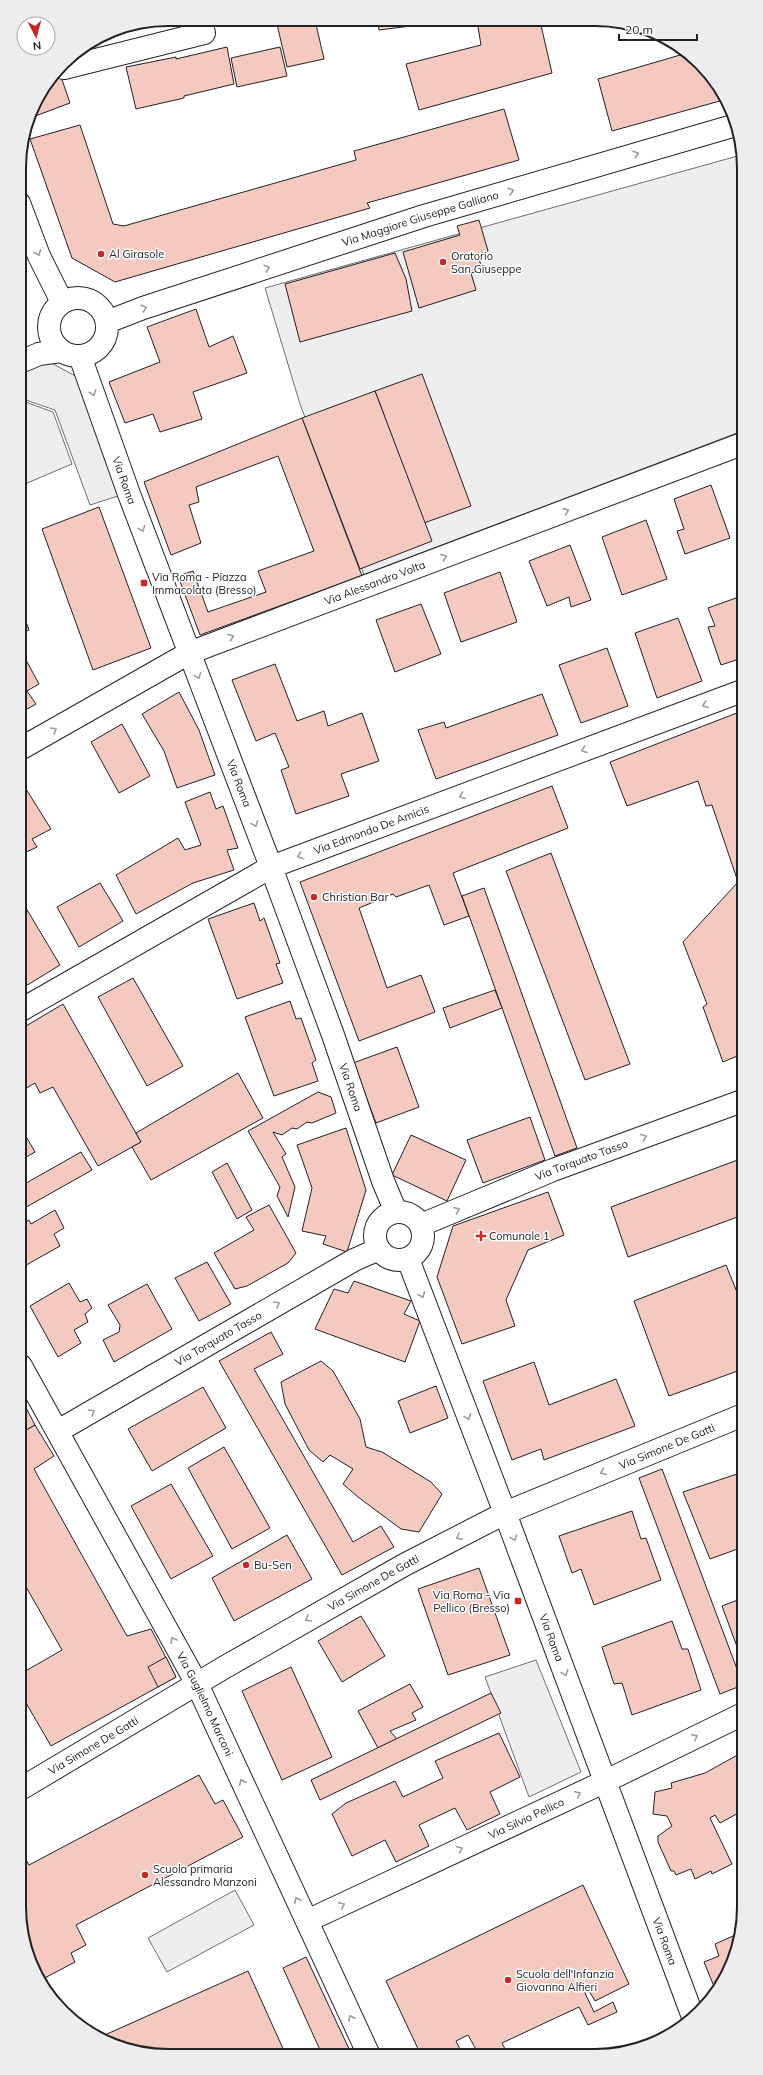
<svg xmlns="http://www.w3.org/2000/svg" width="763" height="2075" viewBox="0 0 763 2075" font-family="Mulish,sans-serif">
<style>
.green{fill:#eee;stroke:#6f6f6f}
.parking{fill:#ededed;stroke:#6f6f6f}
.building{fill:#f3c9c0;stroke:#222}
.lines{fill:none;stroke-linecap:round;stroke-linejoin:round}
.minor-casing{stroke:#222;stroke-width:24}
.minor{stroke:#fff;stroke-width:22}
.oneway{stroke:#9c9c9c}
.poi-dot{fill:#c62828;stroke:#fff;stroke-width:1.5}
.labels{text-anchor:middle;stroke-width:3;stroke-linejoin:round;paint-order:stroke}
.street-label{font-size:11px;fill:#222;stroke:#fff}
.poi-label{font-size:11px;fill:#222;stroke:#fff;text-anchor:start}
.rim{fill:none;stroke:#222;stroke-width:2}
</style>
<rect width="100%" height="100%" fill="#fff"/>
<g class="green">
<path d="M741,155L742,431L364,575L300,404L265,288Z"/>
<path d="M20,400L53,412L72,464L20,486Z"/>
<path d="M536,1660L581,1772L529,1797L485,1677Z"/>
<path d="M235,1890L254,1925L167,1972L148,1938Z"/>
</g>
<path class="parking" d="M46,360L79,378L118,496L90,505L55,410L20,398V367Z"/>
<g class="building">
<path d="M276,20H315L324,59L287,67Z"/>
<path d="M378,20L451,21L379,30Z"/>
<path d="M477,21H540L552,73L419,110L406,64L481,45Z"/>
<path d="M227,47L234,84L184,96V98L136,109L126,67L176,57V59Z"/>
<path d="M280,47L287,76L237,87L231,58Z"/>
<path d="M687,53L700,63L727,99L612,131L598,79Z"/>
<path d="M59,71L70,103L30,118L34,102Z"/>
<path d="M504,109L519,160L367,203L370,208L115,282L72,258L30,139L80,125L113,224L124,226L356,160L354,151Z"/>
<path d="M479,220L488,251L478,254L482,270L471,273L476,290L419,308L403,252L460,235L457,226Z"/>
<path d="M395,253L406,279L412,311L300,342L285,284Z"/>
<path d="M196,309L209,347L233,336L247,373L193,392L202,419L160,432L153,414L125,423L109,382L160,362L147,327Z"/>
<path d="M422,374L471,506L424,523L375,391Z"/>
<path d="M375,391L432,541L360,569L302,418Z"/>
<path d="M302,418L362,576L200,635L178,576L193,571L208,612L266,592L258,571L314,551L278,456L196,487L199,502L189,505L201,543L171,555L144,482Z"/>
<path d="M711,485L730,538L685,554L677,531L684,529L674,499Z"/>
<path d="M99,507L151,648L93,670L42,529Z"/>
<path d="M646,520L667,579L622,595L602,537Z"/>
<path d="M570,545L591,600L571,607L569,597L547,606L529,561Z"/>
<path d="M500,572L517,622L461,642L444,593Z"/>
<path d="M736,598L742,616V658L721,665L708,627L715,626L708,608Z"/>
<path d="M421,604L441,654L395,672L376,620Z"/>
<path d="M21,608L29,630L20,634V609Z"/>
<path d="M678,618L702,681L657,698L635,633Z"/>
<path d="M607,648L628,706L581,723L559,665Z"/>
<path d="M20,649L39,684L27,691L36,704L20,713Z"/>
<path d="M275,664L297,721L324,711L328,726L362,713L379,761L341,774L349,796L296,814L281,770L289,767L275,733L256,741L232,680Z"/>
<path d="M179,692L199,730L215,775L177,788L164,751L142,714Z"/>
<path d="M542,694L558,735L436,779L418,730L444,722L446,728Z"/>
<path d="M742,711V942L737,947L742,962V1054L723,1062L703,1007L707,1004L683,942L738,882L712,805L706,806L698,781L627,806L610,762Z"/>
<path d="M122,724L150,776L119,793L91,742Z"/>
<path d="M21,781L51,829L32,839L37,847L20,855Z"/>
<path d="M552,786L568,828L453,873L469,916L444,925L429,885L396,897L393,894L359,908L387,988L421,975L435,1012L359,1041L300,882Z"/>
<path d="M210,792L216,809L223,806L238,848L227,850L234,870L193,883L136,914L116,875L178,838L185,850L201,845L185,802Z"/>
<path d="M551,853L630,1064L585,1080L506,871Z"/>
<path d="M100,883L123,921L79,947L57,907Z"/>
<path d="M484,888L577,1148L555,1156L462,896Z"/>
<path d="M20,898L60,965L21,989Z"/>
<path d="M254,903L260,921L264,918L280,963L276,964L283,983L237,999L208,919Z"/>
<path d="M133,978L183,1066L147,1086L98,997Z"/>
<path d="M495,990L502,1008L450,1028L443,1008Z"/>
<path d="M290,1001L296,1019L301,1018L316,1060L312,1063L318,1081L274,1096L245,1017Z"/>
<path d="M63,1004L141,1142L98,1166L53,1087L40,1093L35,1083L21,1091V1029Z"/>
<path d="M397,1047L419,1107L376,1123L353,1063Z"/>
<path d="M238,1073L263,1118L151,1180L132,1147L141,1142L136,1133Z"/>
<path d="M318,1092L331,1097L336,1113L312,1123L307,1122L297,1129L292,1128L282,1135L273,1132L286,1154L282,1157L295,1187L288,1217L277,1196L280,1187L248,1131Z"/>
<path d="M530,1117L545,1160L483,1183L467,1140Z"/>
<path d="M346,1128L366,1190L347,1252L323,1244L326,1236L302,1231L312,1188L297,1145Z"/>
<path d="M24,1133L35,1152L21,1160V1135Z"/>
<path d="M411,1135L466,1160L447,1201L392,1175Z"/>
<path d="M81,1152L92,1170L21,1210V1186Z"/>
<path d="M743,1158V1215L628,1257L611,1207Z"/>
<path d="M227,1163L252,1210L237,1219L212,1172Z"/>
<path d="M548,1192L564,1235L528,1250L506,1300L515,1326L462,1344L437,1277L453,1226Z"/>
<path d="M269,1205L296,1253L288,1263L247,1286L235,1289L214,1253L254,1230L246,1217Z"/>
<path d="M55,1210L64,1228L54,1234L60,1246L21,1268V1225L29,1220L31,1224Z"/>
<path d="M207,1262L231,1304L199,1321L175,1278Z"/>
<path d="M726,1265L743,1307V1369L669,1396L634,1301Z"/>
<path d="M354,1281L411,1301L404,1314L420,1321L405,1362L315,1329L334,1289L348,1293Z"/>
<path d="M69,1283L80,1302L87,1299L92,1308L85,1314L88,1322L74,1330L81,1343L58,1357L30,1306Z"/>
<path d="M147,1284L172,1329L114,1362L103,1340L119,1332L120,1325L108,1305Z"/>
<path d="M271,1332L283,1354L254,1369L353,1542L381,1526L394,1547L342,1575L219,1361Z"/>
<path d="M321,1361L333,1371L360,1419L366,1447L382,1452L431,1482L442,1494L419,1532L401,1529L358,1497L343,1484L353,1469L330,1455L323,1462L309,1450L285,1404L281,1382Z"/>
<path d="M534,1362L549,1405L616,1379L635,1426L544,1460L541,1449L512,1460L483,1381Z"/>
<path d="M436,1386L448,1418L410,1433L398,1401Z"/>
<path d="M203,1387L226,1428L152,1471L128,1429Z"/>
<path d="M21,1398L35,1425L21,1433Z"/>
<path d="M35,1425L54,1456L34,1469L127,1636L151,1629L176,1677L51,1746L22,1696V1673L62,1650L21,1578V1433Z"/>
<path d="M224,1447L270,1528L232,1549L188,1468Z"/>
<path d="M662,1469L743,1685L720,1694L639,1478Z"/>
<path d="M743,1472V1547L710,1559L683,1492Z"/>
<path d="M171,1484L213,1556L171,1579L131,1506Z"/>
<path d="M632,1511L641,1539L646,1538L661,1580L594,1605L581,1569L572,1573L559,1536Z"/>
<path d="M287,1535L312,1579L234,1621L212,1578Z"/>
<path d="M479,1568L510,1655L448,1675L418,1589Z"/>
<path d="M743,1598V1663L722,1606Z"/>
<path d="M361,1616L385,1656L342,1682L318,1641Z"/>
<path d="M672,1621L682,1649H688L701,1690L632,1715L622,1683L614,1684L602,1647Z"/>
<path d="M166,1657L176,1677L158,1687L148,1667Z"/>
<path d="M291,1667L332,1757L282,1780L242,1691Z"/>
<path d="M410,1684L423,1707L412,1713L416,1720L390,1731L397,1739L378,1748L358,1711Z"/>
<path d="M491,1693L501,1713L320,1800L311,1780Z"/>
<path d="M499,1733L520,1777L490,1792L500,1814L467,1830L455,1808L419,1825L429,1846L396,1862L385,1840L352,1856L332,1814L346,1803L395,1781L403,1797L443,1778L435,1761Z"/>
<path d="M743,1752L744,1810L720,1823L715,1815L710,1818L732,1864L712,1874L711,1871L695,1879L691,1869L676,1875L674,1871H671L658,1842V1836L672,1826L667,1816L653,1814L655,1792L672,1788L671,1783L705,1773Z"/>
<path d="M22,1753L26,1761L22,1763Z"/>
<path d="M199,1775L215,1804L223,1800L243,1837L76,1925L86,1945L71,1953L75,1962L39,1981L22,1936V1856L23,1855L29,1865Z"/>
<path d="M583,1885L629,1984L595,2001L588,1989L584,1991L594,2012L613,2002L617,2012L588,2025L579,2007L502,2043L507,2053H478L468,2035L456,2041L462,2053H420L386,1981Z"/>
<path d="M740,1933L733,1964L716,1991L704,1962L719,1956L715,1944Z"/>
<path d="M306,1957L351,2053H313L320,2050L283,1968Z"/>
<path d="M248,1971L285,2053H139L98,2038Z"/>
</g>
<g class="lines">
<defs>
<g id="minor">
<path d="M64,68L204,33L200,19"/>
<path d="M19,203L39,256L62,302"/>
<circle cx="78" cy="327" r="29"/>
<path id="s1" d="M107,322L143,308L424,216L736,125"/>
<path id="s2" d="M80,356L129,494L271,867L333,1035L383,1181L396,1212"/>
<path d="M20,362L39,354L61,351"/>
<path id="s3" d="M20,749L189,653L742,444"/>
<path id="s4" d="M21,1010L271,867L742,691"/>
<circle cx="399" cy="1236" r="24"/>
<path id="s5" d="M421,1225L553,1170L742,1101"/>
<path id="s6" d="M408,1259L505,1513L693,2017"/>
<path id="s7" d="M21,1366L197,1684L368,2053"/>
<path id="s8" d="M58,1431L354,1260L379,1249"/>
<path id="s9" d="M22,1788L225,1667L404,1565L505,1513L743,1415"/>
<path id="s10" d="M307,1921L606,1781L743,1714"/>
</g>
</defs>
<use href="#minor" class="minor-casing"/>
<use href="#minor" class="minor"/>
</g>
<defs><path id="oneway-chevron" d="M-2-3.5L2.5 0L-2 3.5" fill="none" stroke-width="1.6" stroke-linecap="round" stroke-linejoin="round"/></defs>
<g class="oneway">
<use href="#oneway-chevron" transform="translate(636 154) rotate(-16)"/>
<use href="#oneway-chevron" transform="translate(511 191) rotate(-16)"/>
<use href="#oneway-chevron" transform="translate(38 253) rotate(68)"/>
<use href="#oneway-chevron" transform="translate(267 268) rotate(-18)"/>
<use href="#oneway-chevron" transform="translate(144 308) rotate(-19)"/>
<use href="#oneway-chevron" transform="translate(93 393) rotate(71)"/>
<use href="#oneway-chevron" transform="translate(566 511) rotate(-21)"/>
<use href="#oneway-chevron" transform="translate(142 529) rotate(69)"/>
<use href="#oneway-chevron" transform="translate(444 557) rotate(-21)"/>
<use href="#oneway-chevron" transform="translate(231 637) rotate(-21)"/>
<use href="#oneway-chevron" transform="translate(198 676) rotate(69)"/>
<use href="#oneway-chevron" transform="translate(705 705) rotate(160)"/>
<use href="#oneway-chevron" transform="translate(54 730) rotate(-30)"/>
<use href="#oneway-chevron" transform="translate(584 750) rotate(160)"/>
<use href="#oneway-chevron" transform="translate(462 796) rotate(160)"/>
<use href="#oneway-chevron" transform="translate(255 824) rotate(69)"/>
<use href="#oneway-chevron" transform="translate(300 856) rotate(160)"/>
<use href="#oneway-chevron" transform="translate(644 1137) rotate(-20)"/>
<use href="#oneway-chevron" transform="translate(457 1210) rotate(-22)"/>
<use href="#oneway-chevron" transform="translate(422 1295) rotate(69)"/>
<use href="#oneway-chevron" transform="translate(277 1304) rotate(-30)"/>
<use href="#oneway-chevron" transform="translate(92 1412) rotate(-30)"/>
<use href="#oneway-chevron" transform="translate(468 1417) rotate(69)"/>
<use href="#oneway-chevron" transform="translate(603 1472) rotate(158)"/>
<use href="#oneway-chevron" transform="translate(459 1537) rotate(153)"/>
<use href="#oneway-chevron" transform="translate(514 1538) rotate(70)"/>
<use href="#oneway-chevron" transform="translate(308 1619) rotate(150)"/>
<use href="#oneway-chevron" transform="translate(173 1640) rotate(-119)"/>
<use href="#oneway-chevron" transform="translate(565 1673) rotate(69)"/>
<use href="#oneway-chevron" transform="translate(695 1737) rotate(-26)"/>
<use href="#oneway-chevron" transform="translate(242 1782) rotate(-115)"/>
<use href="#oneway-chevron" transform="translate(578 1794) rotate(-25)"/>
<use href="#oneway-chevron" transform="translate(460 1849) rotate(-25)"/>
<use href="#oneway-chevron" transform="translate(297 1900) rotate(-115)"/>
<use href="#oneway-chevron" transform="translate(342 1905) rotate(-25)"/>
<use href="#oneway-chevron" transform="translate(351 2018) rotate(-115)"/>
</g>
<g class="poi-dot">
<circle cx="101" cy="254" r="4"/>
<circle cx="443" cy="262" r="4"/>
<rect x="140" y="579" width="8" height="8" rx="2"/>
<circle cx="314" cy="897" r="4"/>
<path d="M479 1230h4v4h4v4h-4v4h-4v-4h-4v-4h4z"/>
<circle cx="246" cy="1565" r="4"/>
<rect x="514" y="1597" width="8" height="8" rx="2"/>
<circle cx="145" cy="1875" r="4"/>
<circle cx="508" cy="1980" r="4"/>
</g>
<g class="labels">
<g class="street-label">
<text dy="4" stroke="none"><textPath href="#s1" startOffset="330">Via Maggiore Giuseppe Galliano</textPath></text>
<text dy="4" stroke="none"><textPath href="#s2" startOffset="132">Via Roma</textPath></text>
<text dy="4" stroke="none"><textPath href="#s3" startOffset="393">Via Alessandro Volta</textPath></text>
<text dy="4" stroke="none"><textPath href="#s2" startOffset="456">Via Roma</textPath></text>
<text dy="4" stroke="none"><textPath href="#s4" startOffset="395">Via Edmondo De Amicis</textPath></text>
<text dy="4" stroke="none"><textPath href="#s2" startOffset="780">Via Roma</textPath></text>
<text dy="4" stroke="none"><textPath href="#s5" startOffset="173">Via Torquato Tasso</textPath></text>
<text dy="4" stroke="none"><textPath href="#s8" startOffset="185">Via Torquato Tasso</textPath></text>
<text dy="4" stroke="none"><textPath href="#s9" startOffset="731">Via Simone De Gatti</textPath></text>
<text dy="4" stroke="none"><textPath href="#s9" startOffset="407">Via Simone De Gatti</textPath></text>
<text dy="4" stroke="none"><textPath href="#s6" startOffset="405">Via Roma</textPath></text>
<text dy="4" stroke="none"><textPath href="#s7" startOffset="385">Via Guglielmo Marconi</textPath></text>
<text dy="4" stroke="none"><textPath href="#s9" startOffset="83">Via Simone De Gatti</textPath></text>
<text dy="4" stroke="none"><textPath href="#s10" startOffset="242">Via Silvio Pellico</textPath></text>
<text dy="4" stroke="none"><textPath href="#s6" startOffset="729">Via Roma</textPath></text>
</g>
<g class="poi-label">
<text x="109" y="258">Al Girasole</text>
<text x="451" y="260">Oratorio<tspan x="451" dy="13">San Giuseppe</tspan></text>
<text x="152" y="581">Via Roma - Piazza<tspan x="152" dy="13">Immacolata (Bresso)</tspan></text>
<text x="322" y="901">Christian Bar</text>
<text x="489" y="1240">Comunale 1</text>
<text x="254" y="1569">Bu-Sen</text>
<text x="510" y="1599" text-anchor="end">Via Roma - Via<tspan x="510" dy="13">Pellico (Bresso)</tspan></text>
<text x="153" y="1873">Scuola primaria<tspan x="153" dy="13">Alessandro Manzoni</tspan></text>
<text x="516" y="1978">Scuola dell'Infanzia<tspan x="516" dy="13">Giovanna Alfieri</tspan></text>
</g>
</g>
<path d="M0 0H763V2075H0ZM168 26H595A142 142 0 0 1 737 168V1907A142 142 0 0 1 595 2049H168A142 142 0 0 1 26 1907V168A142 142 0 0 1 168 26Z" fill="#ededed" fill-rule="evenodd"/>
<path class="rim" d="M168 26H595A142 142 0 0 1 737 168V1907A142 142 0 0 1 595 2049H168A142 142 0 0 1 26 1907V168A142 142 0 0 1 168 26Z"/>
<g transform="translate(36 36) rotate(174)"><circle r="19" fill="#ffffff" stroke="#a7a7a7"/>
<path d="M0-3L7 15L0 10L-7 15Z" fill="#c62828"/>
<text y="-6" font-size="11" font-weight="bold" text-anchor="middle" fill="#222222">N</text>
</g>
<path d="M619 34v6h78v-6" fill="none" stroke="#222222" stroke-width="2"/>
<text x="625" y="34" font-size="12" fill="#222222" stroke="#ffffff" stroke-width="3" paint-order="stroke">20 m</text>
</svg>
